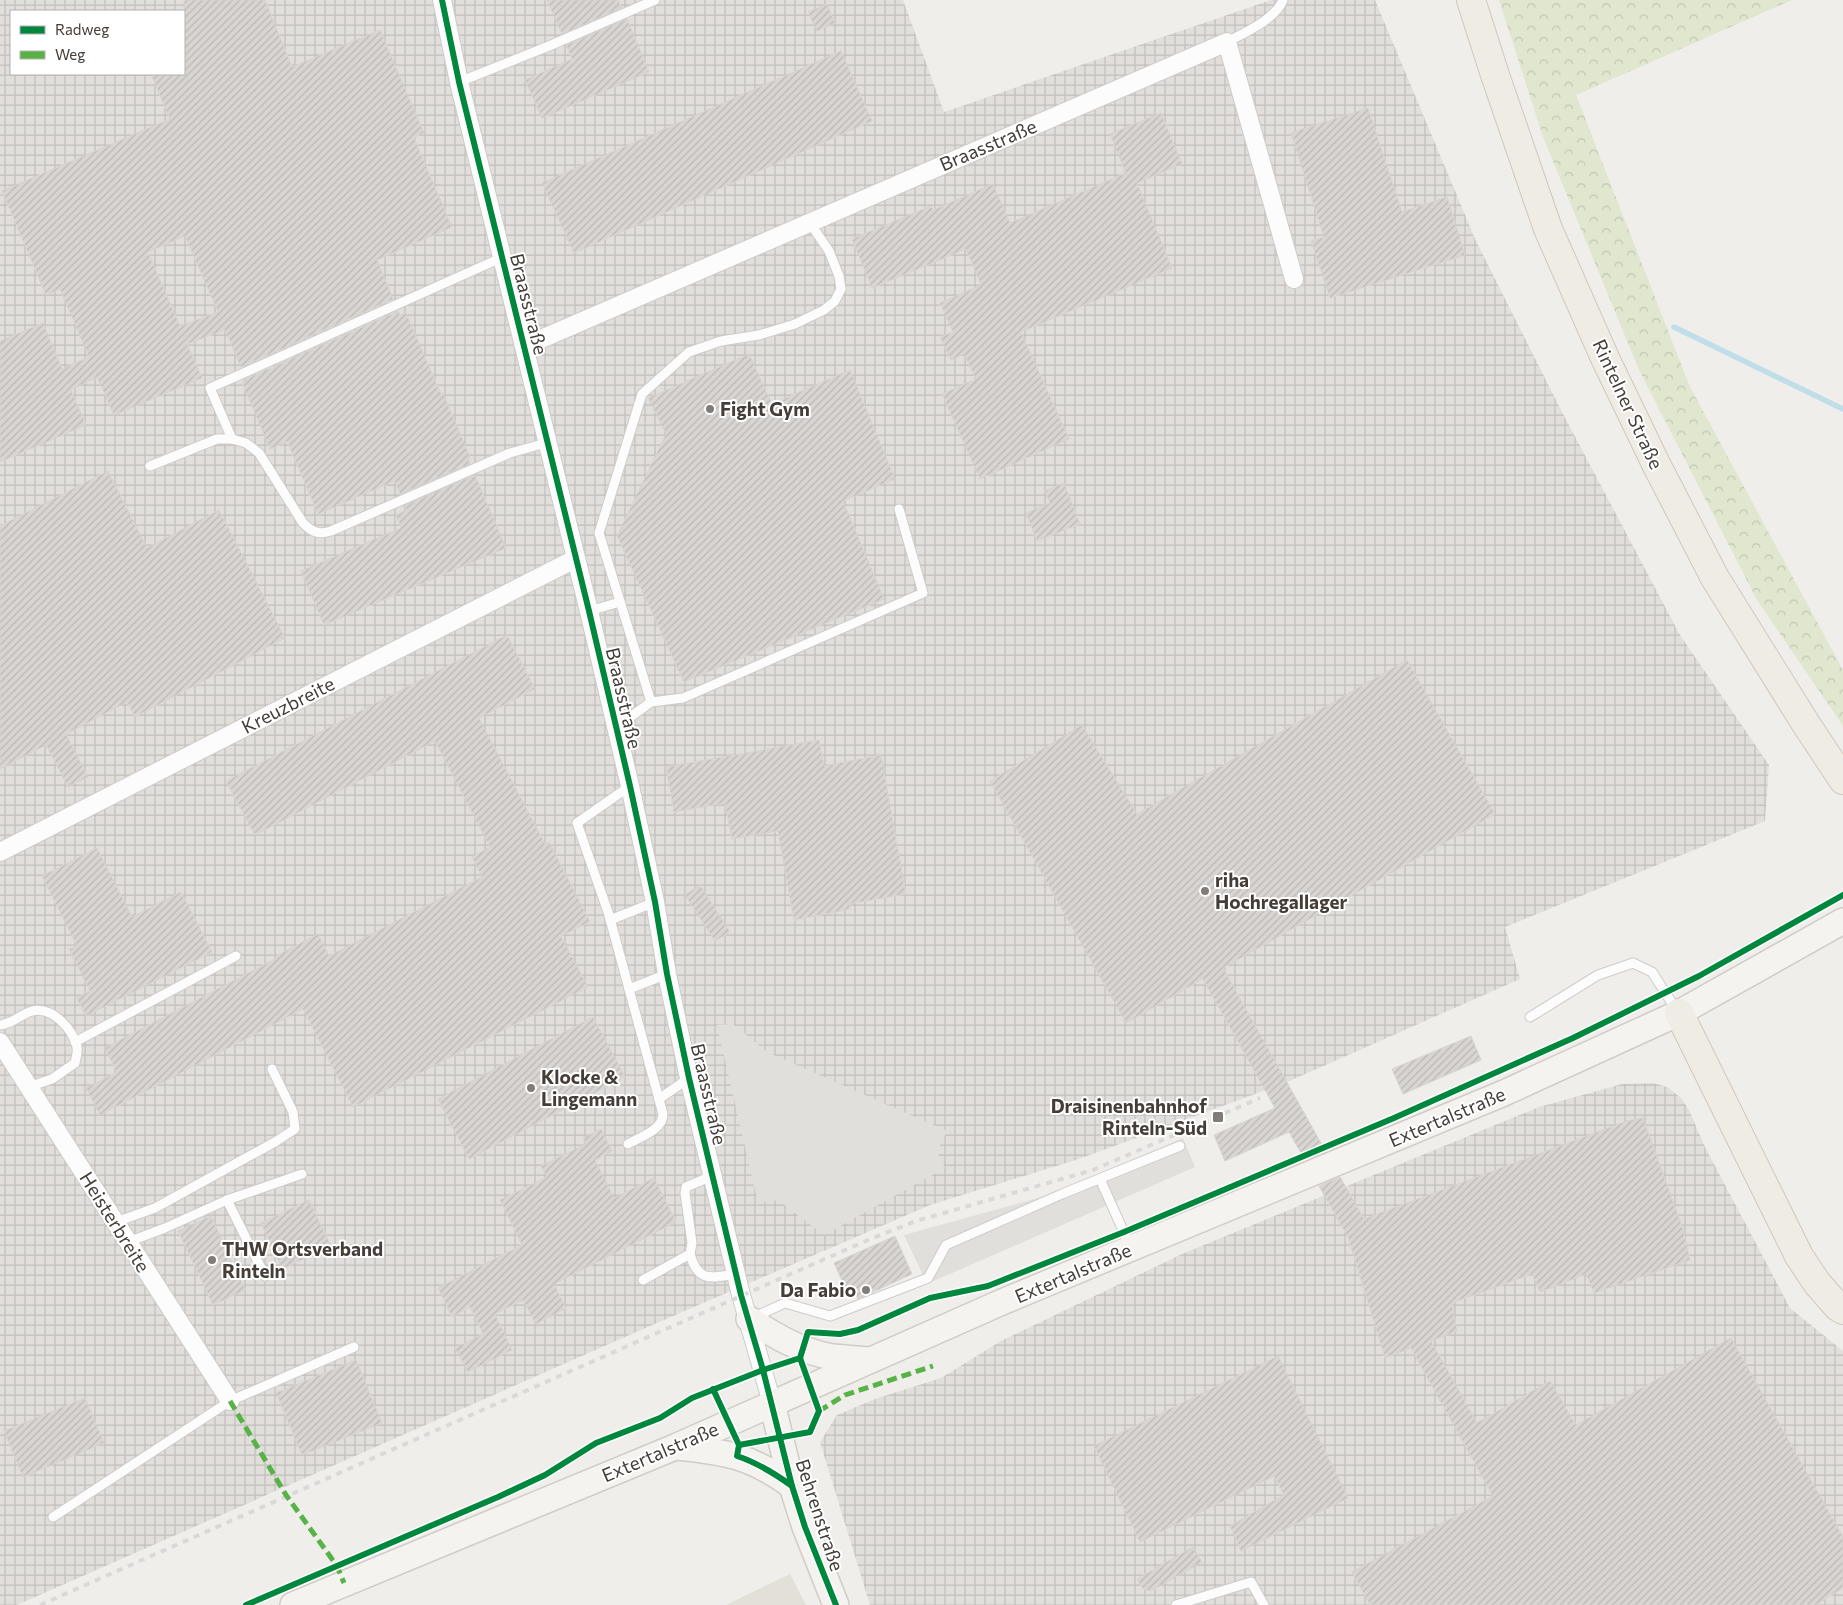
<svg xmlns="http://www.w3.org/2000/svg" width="1843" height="1605" viewBox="0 0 1843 1605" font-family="Commissioner,sans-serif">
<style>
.residential{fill:#e3dfd9}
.industrial{fill:url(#industrial-grid);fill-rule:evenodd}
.forest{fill:url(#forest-crowns)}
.parking{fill:#e1dfdc}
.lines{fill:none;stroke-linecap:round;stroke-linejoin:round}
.stream{stroke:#c0dee9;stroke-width:5.5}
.building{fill:url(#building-hatch);stroke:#d8d4d1;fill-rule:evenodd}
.lane-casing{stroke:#ceccc9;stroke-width:11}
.street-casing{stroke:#ceccc9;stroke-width:20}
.secondary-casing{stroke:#d1ccc5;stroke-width:28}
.primary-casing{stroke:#d0c7bb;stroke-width:30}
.lane{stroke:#fdfcfc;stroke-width:9}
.street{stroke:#fdfcfc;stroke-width:18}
.secondary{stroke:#f5f3f0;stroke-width:25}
.primary{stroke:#efebe5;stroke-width:28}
.rail{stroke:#d9d9d8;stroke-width:4;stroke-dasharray:6 6;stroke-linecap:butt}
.quiet{stroke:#57b346;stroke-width:5;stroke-dasharray:10 5;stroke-linecap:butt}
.cycleway-casing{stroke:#fff;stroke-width:9}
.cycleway{stroke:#00873e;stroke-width:6}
.poi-dot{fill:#817c77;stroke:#fff;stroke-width:2}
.labels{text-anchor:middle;stroke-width:4;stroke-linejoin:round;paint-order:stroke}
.street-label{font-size:19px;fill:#453e38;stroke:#fff}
.poi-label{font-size:19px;font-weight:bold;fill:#453e38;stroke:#fff;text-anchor:start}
</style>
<defs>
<pattern id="industrial-grid" width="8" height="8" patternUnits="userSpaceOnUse" patternTransform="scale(1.25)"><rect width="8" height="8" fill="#e1dedb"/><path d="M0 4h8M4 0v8" fill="none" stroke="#c2c0bd"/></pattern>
<pattern id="forest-crowns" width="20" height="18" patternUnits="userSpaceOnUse" patternTransform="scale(1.25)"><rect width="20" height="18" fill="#e0e7ce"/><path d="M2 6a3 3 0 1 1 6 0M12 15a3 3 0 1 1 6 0" fill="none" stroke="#c2c7b2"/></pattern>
<pattern id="building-hatch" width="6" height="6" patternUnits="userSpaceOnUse" patternTransform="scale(1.25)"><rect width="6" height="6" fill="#d8d5d2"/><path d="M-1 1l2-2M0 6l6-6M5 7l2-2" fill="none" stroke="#bbb8b5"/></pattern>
</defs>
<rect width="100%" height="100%" fill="#f0eeeb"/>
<path class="residential" d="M790,1574L806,1605H726Z"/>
<g class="industrial">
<path d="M0,0H903L944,112L1271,0H1375L1476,241L1562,412L1680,635L1769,765L1765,821L1505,927L1520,979L1285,1083L1079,1159L930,1205L650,1326L17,1605H0ZM11,11H184V74H11Z"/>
<path d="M1653,1083L1667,1087L1681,1098L1689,1110L1705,1147L1790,1308L1843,1351V1605H870L820,1442L837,1415L875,1399L941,1378L1001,1341L1182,1254L1539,1107L1622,1084Z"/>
</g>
<path class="forest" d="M1499,0H1792L1576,95L1690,387L1843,670V726L1757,600L1639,370L1543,137Z"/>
<g class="parking">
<path d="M733,1024L767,1052L947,1131L937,1152L945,1168L824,1235L778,1200L758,1203L717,1025Z"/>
<path d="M1183,1138L1195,1167L927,1284L904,1235L1049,1195Z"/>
</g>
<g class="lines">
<path class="stream" d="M1674,327L1843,409"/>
</g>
<g class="building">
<path d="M184,0H265L292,67L380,30L424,133L414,138L452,227L377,260L393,299L241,367L225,330L187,344L202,378L114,415L97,377L71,390L86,425L0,462V341L43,323L62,369L89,357L60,289L46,295L2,191L170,119L151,74H184ZM185,236L218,312L180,326L148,252Z"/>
<path d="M547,0H618L622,8L562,34Z"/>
<path d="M827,4L835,23L817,31L808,12Z"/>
<path d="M627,19L649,72L542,118L525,80L572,59L566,45Z"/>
<path d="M841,51L872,121L574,253L542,183Z"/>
<path d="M1368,108L1402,212L1447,197L1465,255L1330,298L1311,241L1324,237L1291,133Z"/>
<path d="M1161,113L1182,164L1137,183L1172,268L1021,332L1069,439L980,479L942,394L976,379L964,354L951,360L940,337L953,332L940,303L981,285L966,249L872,288L852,239L931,206L933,210L993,184L1010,223L1126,173L1110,134Z"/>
<path d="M398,311L400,315L406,313L441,394L443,393L470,457L468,458L470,464L400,494L395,481L318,514L287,441L270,449L242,382L247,381L246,379Z"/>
<path d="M749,354L772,404L850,370L895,479L843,501L884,599L684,682L617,536L666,434L648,398Z"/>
<path d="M108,471L147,548L219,510L285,638L135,717L127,702L66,734L88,777L68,787L46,745L0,769V526Z"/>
<path d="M475,475L506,548L324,625L301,571L401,528L396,515L407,510L405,505Z"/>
<path d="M1064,483L1080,524L1037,541L1026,513L1050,503L1045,491Z"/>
<path d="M507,635L535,689L479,718L545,844L549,842L590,922L561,936L588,987L353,1107L303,1009L100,1115L86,1088L117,1072L105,1048L277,958L276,956L318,934L329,956L482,877L472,857L490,847L435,741L255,835L226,781Z"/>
<path d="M1407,660L1495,814L1223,968L1326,1152L1305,1160L1289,1132L1225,1161L1214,1135L1275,1108L1203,979L1126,1023L990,781L1082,725L1137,814Z"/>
<path d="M819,740L824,766L881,755L906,894L849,904L850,909L794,920L778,831L732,839L725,803L674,812L666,767Z"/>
<path d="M97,848L132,917L181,892L212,952L86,1016L77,998L90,991L69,949L77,946L42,876Z"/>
<path d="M700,885L730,932L715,941L685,895Z"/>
<path d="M593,1017L625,1077L469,1159L438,1099Z"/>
<path d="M1471,1036L1481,1060L1403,1094L1392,1069Z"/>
<path d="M1643,1118L1683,1229L1690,1260L1594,1293L1586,1274L1540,1292L1532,1274L1452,1303L1457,1331L1431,1341L1477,1423L1550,1381L1576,1425L1731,1338L1843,1537V1588L1816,1605H1370L1352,1572L1493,1496L1411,1348L1385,1358L1348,1237L1319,1186L1340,1177L1364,1219L1627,1121Z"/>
<path d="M601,1129L612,1151L595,1160L614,1198L654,1178L676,1222L554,1284L566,1308L536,1324L523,1300L495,1314L512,1350L468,1372L455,1348L483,1334L470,1307L452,1317L438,1288L522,1245L500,1200L547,1177L541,1166L586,1144L583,1138Z"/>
<path d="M309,1200L331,1246L282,1269L261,1223Z"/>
<path d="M211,1216L245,1290L213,1305L178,1231Z"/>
<path d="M895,1236L912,1274L858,1299L854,1291L848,1294L834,1263Z"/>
<path d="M1278,1356L1348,1498L1241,1551L1230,1526L1284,1495L1274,1476L1140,1542L1094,1446Z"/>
<path d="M356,1360L382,1423L302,1455L276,1393Z"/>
<path d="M85,1398L104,1443L23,1477L4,1431Z"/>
<path d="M1193,1547L1202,1562L1151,1591L1143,1589L1137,1579Z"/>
</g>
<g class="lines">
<defs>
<g id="lane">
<path d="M1227,42C1244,33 1276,19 1283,0"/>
<path d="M459,82L549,46L655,0"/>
<path d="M232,439L210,388L501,258"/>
<path d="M150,466L217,439H232L246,443L259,453L303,523C312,532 318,535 331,531L510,453L546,443"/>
<path d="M589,611L620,602"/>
<path d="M651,702L683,698L923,593L899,509"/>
<path d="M615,728L651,702L599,533L642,394L689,352L721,341L759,335L795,324L824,310L835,301L841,289L839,276L829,251L810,223"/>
<path d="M630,786L577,823L609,915L629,989L667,974"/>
<path d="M610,920L655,902"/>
<path d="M1530,1017L1598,975L1633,963L1652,972L1677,1011"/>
<path d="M0,1025C12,1024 21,1014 32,1011C53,1006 73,1030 77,1047C78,1052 76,1058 75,1063L52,1079L28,1087"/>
<path d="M75,1042L236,956"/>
<path d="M659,1099L689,1078"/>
<path d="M628,1144C640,1137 663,1130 663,1114L629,989"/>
<path d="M1100,1179L1130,1246"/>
<path d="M227,1200L265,1276"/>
<path d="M116,1222L155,1208L275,1142L295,1129L293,1112L272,1069"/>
<path d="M128,1242L165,1228L227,1200L302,1174"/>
<path d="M690,1254C698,1283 711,1278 736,1274"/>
<path d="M643,1280L690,1254L692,1243L685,1193L686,1187L712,1176"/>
<path d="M752,1318L785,1303L830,1316L928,1278L946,1245L1062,1194L1180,1146"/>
<path d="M53,1517L230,1401L354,1347"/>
<path d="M1176,1605L1251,1582L1264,1605"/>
</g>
<g id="street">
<path d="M442,0L459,82L589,611L630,786L655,902L667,974L689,1078L741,1295L772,1403"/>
<path d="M525,346L1227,42L1294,279"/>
<path d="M0,852L575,559"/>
<path d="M0,1042L230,1401"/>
</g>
<g id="secondary">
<path d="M749,1319C775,1336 802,1352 833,1357C845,1358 857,1359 868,1360"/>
<path d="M772,1403L792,1486L805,1527L836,1605"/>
<path d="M677,1447C727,1452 751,1456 792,1486"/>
<path d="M293,1605L675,1447L1002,1302L1504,1093L1679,1013L1843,921"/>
</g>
<g id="primary">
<path d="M1471,0L1495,75L1548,229L1605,358L1656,464L1715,578L1806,724L1843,780"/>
<path d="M1679,1013L1799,1256L1817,1283L1838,1307L1843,1310"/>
</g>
</defs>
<use href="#lane" class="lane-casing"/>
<use href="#street" class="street-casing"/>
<use href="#secondary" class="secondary-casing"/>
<use href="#primary" class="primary-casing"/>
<use href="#lane" class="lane"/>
<use href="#street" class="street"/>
<use href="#secondary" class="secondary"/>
<use href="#primary" class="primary"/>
<path class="rail" d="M40,1605L868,1240L916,1221L1093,1170L1260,1098"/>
<g class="quiet">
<path d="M230,1401L286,1495L337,1566L344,1583"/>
<path d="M819,1411L845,1395L933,1366"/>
</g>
<defs>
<g id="cycleway">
<path d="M442,0L459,82L589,611L630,786L655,902L667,974L689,1078L741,1295L763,1370L792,1486L805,1527L836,1605"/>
<path d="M713,1389L739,1445L810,1432L819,1411L800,1358"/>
<path d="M739,1445L737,1456C758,1463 774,1473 792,1486"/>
<path d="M246,1605L498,1497L545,1475L596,1443L660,1418L692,1398L763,1370L800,1358L808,1332L840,1334L858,1330L930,1298L988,1286L1124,1232L1394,1118L1573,1038L1699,976L1843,895"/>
</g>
</defs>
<use href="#cycleway" class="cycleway-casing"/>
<use href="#cycleway" class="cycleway"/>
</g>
<g class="poi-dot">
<circle cx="710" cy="409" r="5"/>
<circle cx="1205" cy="891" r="5"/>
<circle cx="531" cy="1088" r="5"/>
<rect x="1212" y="1111" width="12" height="12" rx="2.5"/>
<circle cx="212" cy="1260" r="5"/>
<circle cx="866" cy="1290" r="5"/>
</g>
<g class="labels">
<g class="street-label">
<text transform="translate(988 145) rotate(-23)" y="7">Braasstraße</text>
<text transform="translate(529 304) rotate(76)" y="7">Braasstraße</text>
<text transform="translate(1628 404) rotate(65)" y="7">Rintelner Straße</text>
<text transform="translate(624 698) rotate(77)" y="7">Braasstraße</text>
<text transform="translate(288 705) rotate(-27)" y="7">Kreuzbreite</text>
<text transform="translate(709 1094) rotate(77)" y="7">Braasstraße</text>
<text transform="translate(1447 1117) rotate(-23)" y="7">Extertalstraße</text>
<text transform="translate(115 1222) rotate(58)" y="7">Heisterbreite</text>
<text transform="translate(1073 1273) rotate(-23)" y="7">Extertalstraße</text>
<text transform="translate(660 1452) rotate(-23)" y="7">Extertalstraße</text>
<text transform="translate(820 1515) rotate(72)" y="7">Behrenstraße</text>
</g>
<g class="poi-label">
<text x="720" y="416">Fight Gym</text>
<text x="1215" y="887">riha<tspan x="1215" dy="22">Hochregallager</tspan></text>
<text x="541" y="1084">Klocke &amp;<tspan x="541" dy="22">Lingemann</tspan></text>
<text x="1207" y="1113" text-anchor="end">Draisinenbahnhof<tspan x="1207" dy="22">Rinteln-Süd</tspan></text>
<text x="222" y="1256">THW Ortsverband<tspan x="222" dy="22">Rinteln</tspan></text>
<text x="856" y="1297" text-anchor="end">Da Fabio</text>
</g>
</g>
<rect x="10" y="10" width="175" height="65" fill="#ffffff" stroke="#b5b2af"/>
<rect x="20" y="26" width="25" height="8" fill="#00873e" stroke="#b5b2af"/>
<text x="55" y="35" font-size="15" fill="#453e38">Radweg</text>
<rect x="20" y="51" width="25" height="8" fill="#57b346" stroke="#b5b2af"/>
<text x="55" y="60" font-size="15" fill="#453e38">Weg</text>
</svg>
